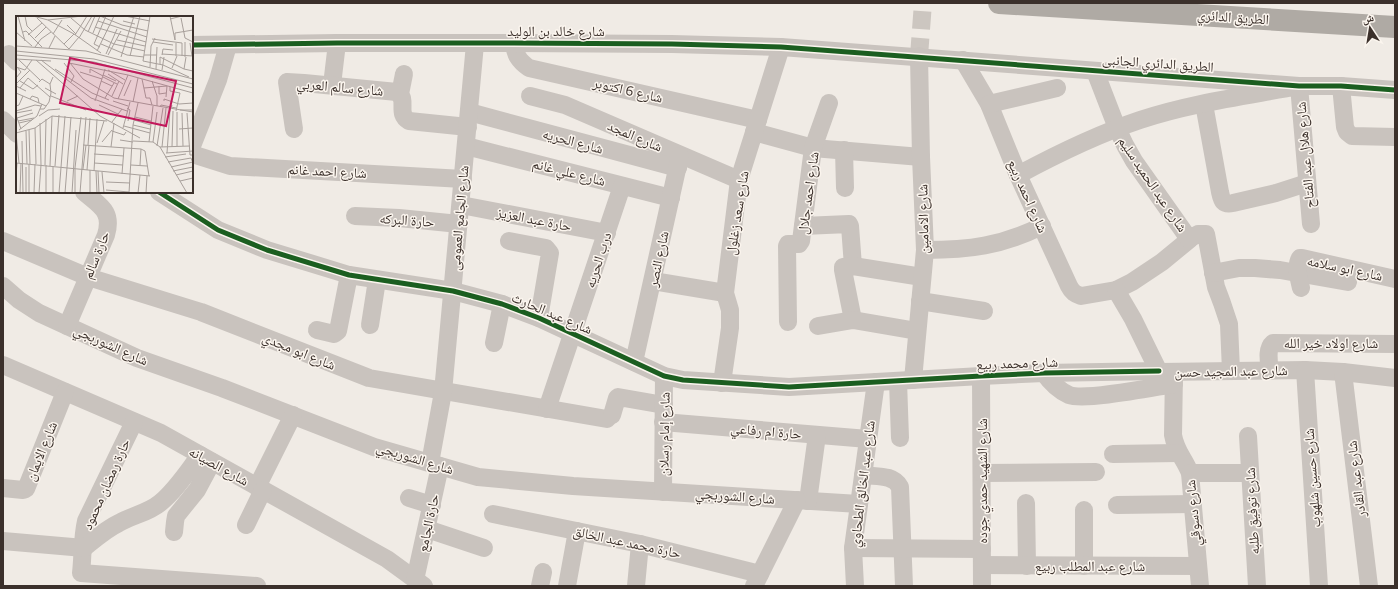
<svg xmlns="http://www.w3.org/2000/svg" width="1398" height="589" viewBox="0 0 1398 589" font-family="'Titillium Web','Noto Naskh Arabic',sans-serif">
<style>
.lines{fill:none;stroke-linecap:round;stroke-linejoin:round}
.minor-tunnel{stroke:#ccc6c0;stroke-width:18;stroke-dasharray:18 9;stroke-linecap:butt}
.minor{stroke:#c9c3be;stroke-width:18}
.highway{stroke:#afaaa4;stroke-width:22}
.cycleway-casing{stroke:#fbf5ee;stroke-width:8}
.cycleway{stroke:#1b5e20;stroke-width:5}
.labels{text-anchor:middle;stroke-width:3;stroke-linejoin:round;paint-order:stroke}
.street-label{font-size:14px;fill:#3b302b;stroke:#fbf5ee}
.inset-road{fill:none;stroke:#a8a09b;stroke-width:1}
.view{fill:#c2185b;fill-opacity:0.15;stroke:#c2185b;stroke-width:2}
.inset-edge{fill:none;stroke:#3b302b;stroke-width:2}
</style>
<rect width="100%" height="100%" fill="#f0ebe5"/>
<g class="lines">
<path class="minor-tunnel" d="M919,56L923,3"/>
<g class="minor">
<path d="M514,43C515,55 519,61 529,68L758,120"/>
<path d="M192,45L337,43H514L672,44L781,47L1299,86H1341L1395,90"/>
<path d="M9,54L17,62"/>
<path d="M963,60L989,104L1018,175L1069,286C1072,292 1075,294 1081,296L1116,290L1132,282L1162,262L1190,239"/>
<path d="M1095,71L1117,128L1125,145L1134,161L1189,239L1198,234H1206L1216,287L1222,303L1229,324L1231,371"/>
<path d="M332,85L337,43"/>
<path d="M1341,86L1345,127L1347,132L1352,136L1395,137"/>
<path d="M400,94L404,74"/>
<path d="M530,96L565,105L739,180"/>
<path d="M989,104L1057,88"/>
<path d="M1204,104L1220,192C1222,201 1223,205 1233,203L1276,193L1307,183"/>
<path d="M469,112L678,168"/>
<path d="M3,120L17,134"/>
<path d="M294,129L287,82L304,83L397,92L402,98C404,107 399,115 409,121L468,127"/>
<path d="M754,132L813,148L921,157"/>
<path d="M192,146L218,80L228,45"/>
<path d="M466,146L671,198"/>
<path d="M844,150L845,188"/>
<path d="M192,154L230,166L463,179"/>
<path d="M1018,175C1057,154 1098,134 1140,120C1191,103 1246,96 1299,86L1311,224"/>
<path d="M159,192L218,230L267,250L349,275L453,291L502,304L539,318L664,376L683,380L789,387L981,376L1044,373L1159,371"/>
<path d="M461,205L607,233"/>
<path d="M355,216L399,218L459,224"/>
<path d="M803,226L849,224L850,226L853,266"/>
<path d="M3,241L88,277L201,312L369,378L607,419"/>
<path d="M509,241L546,248L550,253L539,318"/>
<path d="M925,250C969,250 1001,246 1042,226"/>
<path d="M1213,273L1239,268H1255L1280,270L1348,282"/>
<path d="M653,281L725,293"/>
<path d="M3,286L19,300L39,313L137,358L222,388L374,447L478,477L573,486L859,504"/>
<path d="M1301,288C1299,279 1295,266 1300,258H1302L1395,279"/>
<path d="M1116,290L1133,319L1158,370L1160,372L1305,370L1343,372L1395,378"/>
<path d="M920,301L984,311"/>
<path d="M853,320L843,270V267L853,266L922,277"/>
<path d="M788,322L787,246L788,244H799L801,241L813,148L829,103"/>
<path d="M370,325L377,280"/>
<path d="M67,326L106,235C113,211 100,206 84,192"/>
<path d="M818,326L853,320L917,331"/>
<path d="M317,330L334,334L338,331L349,275"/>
<path d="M494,343L502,304"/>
<path d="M634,362L680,156"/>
<path d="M3,365L161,433L387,559L424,586"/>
<path d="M1305,370L1319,586"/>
<path d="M1270,371C1269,362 1266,349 1273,343L1395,344"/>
<path d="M1174,372L1173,435C1176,452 1184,458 1190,473L1200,586"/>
<path d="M1343,372L1369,586"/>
<path d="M1044,373C1051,383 1058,390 1069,395C1085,401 1154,387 1174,384"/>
<path d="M981,376L982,586"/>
<path d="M913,380L925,250L921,157L919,56"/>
<path d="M898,381L900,438"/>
<path d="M722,383L730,328V310L725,293L739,180L781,47"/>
<path d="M547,409L622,186"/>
<path d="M612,415L617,398L618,397L664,405"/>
<path d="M134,422L86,521C82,538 83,556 81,573L257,586"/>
<path d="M663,422L868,439"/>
<path d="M1248,436L1257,586"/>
<path d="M1113,454L1178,453"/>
<path d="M430,463L443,392L475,44"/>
<path d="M982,473L1096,472"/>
<path d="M1190,473H1250"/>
<path d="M863,475C876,477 893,474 900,487L904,586"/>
<path d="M257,487L293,415"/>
<path d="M3,488L23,490L26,489L65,392"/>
<path d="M663,492L664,376"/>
<path d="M409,498L432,505"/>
<path d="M808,501L817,435"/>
<path d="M1026,503L1027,566"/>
<path d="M1117,505L1193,504"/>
<path d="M1084,510V566"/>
<path d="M493,514L640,544L760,574"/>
<path d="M246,525L263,490"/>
<path d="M427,529L484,548"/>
<path d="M174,532L175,522L176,516L197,490L212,462"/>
<path d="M3,541L84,548"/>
<path d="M84,548C95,539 106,529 119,523C133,515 148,513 160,503C176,490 188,471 200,455"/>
<path d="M853,548L982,549"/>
<path d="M982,565L1198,566"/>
<path d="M415,580L440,466"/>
<path d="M540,586L543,572"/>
<path d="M567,586L577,531"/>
<path d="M636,586L640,544"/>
<path d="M754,586L797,500"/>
<path d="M855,586L853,548L876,382"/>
</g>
<path class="highway" d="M999,3L1395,27"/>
<defs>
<g id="cycleway">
<path d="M192,45L337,43H514L672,44L781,47L1299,86H1341L1395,90"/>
<path d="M159,192L218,230L267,250L349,275L453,291L502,304L539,318L664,376L683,380L789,387L981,376L1044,373L1159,371"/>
</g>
</defs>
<use href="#cycleway" class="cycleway-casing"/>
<use href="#cycleway" class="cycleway"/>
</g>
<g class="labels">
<g class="street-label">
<text transform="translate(1233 17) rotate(4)" y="5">الطريق الدائري</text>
<text x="556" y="36">شارع خالد بن الوليد</text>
<text transform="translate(1158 63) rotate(4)" y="5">الطريق الدائري الجانبى</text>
<text transform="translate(340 87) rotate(5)" y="5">شارع سالم العربي</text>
<text transform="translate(628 90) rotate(13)" y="5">شارع 6 اكتوبر</text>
<text transform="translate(635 136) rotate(23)" y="5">شارع المجد</text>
<text transform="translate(573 141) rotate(15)" y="5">شارع الحريه</text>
<text transform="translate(1305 155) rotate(-95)" y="5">شارع هلال عبد الفتاح</text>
<text transform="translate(327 171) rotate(3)" y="5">شارع احمد غانم</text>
<text transform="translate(569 172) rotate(14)" y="5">شارع علي غانم</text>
<text transform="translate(1153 184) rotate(56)" y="5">شارع عبد الحميد سليم</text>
<text transform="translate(808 193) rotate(-82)" y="5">شارع احمد جلال</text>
<text transform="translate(1028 196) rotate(66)" y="5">شارع احمد ربيع</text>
<text transform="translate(737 213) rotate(-81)" y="5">شارع سعد زغلول</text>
<text transform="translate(459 218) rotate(-85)" y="5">شارع الجامع العمومى</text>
<text transform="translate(534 219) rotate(11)" y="5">حارة عبد العزيز</text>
<text transform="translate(923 219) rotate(-91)" y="5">شارع الامامين</text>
<text transform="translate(407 220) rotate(4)" y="5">حارة البركه</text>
<text transform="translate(96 255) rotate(-68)" y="5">حارة سالم</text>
<text transform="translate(658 259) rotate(-78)" y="5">شارع النصر</text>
<text transform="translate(598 260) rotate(-72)" y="5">درب الحريه</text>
<text transform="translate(1345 268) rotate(12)" y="5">شارع ابو سلامه</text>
<text transform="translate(552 313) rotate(23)" y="5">شارع عبد الحارث</text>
<text x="1331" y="348">شارع اولاد خير الله</text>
<text transform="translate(111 345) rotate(24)" y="5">شارع الشوربجي</text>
<text transform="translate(299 351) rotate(22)" y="5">شارع ابو مجدي</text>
<text transform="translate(1017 363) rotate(-2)" y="5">شارع محمد ربيع</text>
<text transform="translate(1231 371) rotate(-1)" y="5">شارع عبد المجيد حسن</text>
<text transform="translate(766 431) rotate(5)" y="5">حارة ام رفاعي</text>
<text transform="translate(664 434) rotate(-89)" y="5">شارع إمام رسلان</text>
<text transform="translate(41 451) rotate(-68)" y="5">شارع الايمان</text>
<text transform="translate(415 458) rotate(17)" y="5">شارع الشوربجي</text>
<text transform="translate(219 466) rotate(29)" y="5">شارع الصيانه</text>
<text transform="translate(1312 478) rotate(-94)" y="5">شارع حسين شلهوب</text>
<text transform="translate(1356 479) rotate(-97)" y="5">شارع عبد القادر</text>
<text transform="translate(982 481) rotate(-90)" y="5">شارع الشهيد حمدي جوده</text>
<text transform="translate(106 484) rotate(-66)" y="5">حارة رمضان محمود</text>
<text transform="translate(862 484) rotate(-83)" y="5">شارع عبد الخالق الطحاوي</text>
<text transform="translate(735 496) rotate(4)" y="5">شارع الشوربجي</text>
<text transform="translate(1252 511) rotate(-93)" y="5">شارع توفيق طلبه</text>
<text transform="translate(1193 513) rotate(-95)" y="5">شارع دسوقي</text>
<text transform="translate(428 523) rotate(-78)" y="5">حارة الجامع</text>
<text transform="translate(627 542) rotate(12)" y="5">حارة محمد عبد الخالق</text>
<text x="1090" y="571">شارع عبد المطلب ربيع</text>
</g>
</g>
<g transform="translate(16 16)">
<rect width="177" height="177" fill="#f0ebe5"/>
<path class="inset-road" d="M2,0L9,25M9,0L11,10L16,15M17,0L32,4L66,0M84,0L106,9L132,15M109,0L134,5M154,0L159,24V17M21,2L53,33M55,2L69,14L98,28L129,35M165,2L169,22L177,26M154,3L166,0M32,4L58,18L85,37M82,5L131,21M107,5L119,8M51,9L60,18M79,11L130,26M0,16L16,30M7,16L10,15L26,31M72,16L79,0M77,17L84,0M159,17L177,14M37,18L46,4M12,19L26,7M59,19L71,0M19,22L30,11M63,22L76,0M136,23L166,27M101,24L129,30M137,26L157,29M174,27L176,40M48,28L58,18M85,28L111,39L128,41M0,30L70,35L177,63M19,31L25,23L35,16M84,31L78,28L90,0M33,32L39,20M53,33L63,21M0,35L78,43L177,68M81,35L98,0M90,38L101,13M146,38L177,40M0,39L78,46L177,72M92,39L105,15M128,39H141M146,39L147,33L157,34M114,40L124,0M160,40V27M166,40V27M105,41L118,0M169,41V26M0,43L35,45M3,44L24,64M20,44L84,100L124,122M25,44L75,82L111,95M127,45L147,49L173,61M127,45L134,0M48,47L58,60L55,66M53,47L112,59L177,77M54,47L67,63L98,82L136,89M144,48V41L168,53L177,55M0,51L9,54L16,44M134,51L135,30L139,22M156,52L161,40M39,53L76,77L93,84M140,53L141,31M168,53L170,41M92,54L109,64M146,54L148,41M64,56L86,63M74,57V53L87,60M92,58L107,68M87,59L100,65M87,61L101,68M0,62L5,56L1,51M126,63L130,82H134M4,65L17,73L22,69M85,65L96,70M136,65L141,80V90M23,66L26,63L34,68M0,68L14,54M1,68L0,70L10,75M143,70V78L150,77M154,71V75L164,77L160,95M4,72L12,62L34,81M29,72L40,78M128,72L151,70L150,81M0,77L30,90M35,80L70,94M96,80L103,65M108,80L115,64M89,82L98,67M134,82L136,89L177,96M14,83L16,80L22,82L23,87M102,83L112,59M51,85L62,80M79,85L89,53M97,85L112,90M148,85V83L163,88L177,87M117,86L122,62M83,89L102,98M0,90L3,89L7,80M144,91L145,89L160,92M111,92L114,94L112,105M24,93H28L33,86L35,77L34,68L37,61M164,94H177M0,95L19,89L25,90M161,96V130M0,97L16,94M166,97L167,130M171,97L174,139H177M0,99L5,113M23,100L32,94L44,93M119,101L135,105M1,102L17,97M118,104L135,109M2,105L18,102M96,106L106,93M3,107L16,104M24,107L25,149M117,109L134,113M108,110L134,117M19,112L20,148M107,112L114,86M163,113L177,112M3,114L21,100L26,88M13,114L14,148M10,115L11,148M96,115L108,119L110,116M0,117L19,112L36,100L91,105M0,117L3,147M104,124L117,126M6,125L7,177M117,125L137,126M86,126L96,114M133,126L137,90M137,126L144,131L174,130M137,126L141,96M81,127L88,105M67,129L125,133M72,129L74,102M141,130L147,92M95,131L98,107M144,131L171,177M146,131L150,92M156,131L157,95M125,133L129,135L133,160M150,137L177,135M151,137L154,94L156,89M78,138L108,140M149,141L170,138M152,146L175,142L177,147M0,147L134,160M78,147L107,149M29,149L30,103M115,149L131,150M124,149L125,133M34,150L36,100M39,150L43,99M155,151L177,146M59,152L65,101M59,152V177M67,153L70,129M71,154L73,129M74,154V177M78,155L81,103M80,155L81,177M82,155L83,177M157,155L177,151M86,156L88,177M106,158L108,132M160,159L177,155M0,160L1,147M164,165L177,162M90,166L114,167M90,174L113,176M4,177L5,147M10,177V151M13,177V148M18,177L19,148M23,177L25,149M30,177V149M37,177V150M43,177L49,100M49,177L55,101M56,177L60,114M64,177L70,101M113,177L117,109L122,87M122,177L124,159M130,177L131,160"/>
<path class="view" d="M54,42L160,65L150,110L44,87Z"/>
<rect width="177" height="177" class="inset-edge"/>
</g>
<rect width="1398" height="589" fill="none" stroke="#3b302b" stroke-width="8"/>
<g transform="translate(1370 28) rotate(348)" stroke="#fbf5ee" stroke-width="3" paint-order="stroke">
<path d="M0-3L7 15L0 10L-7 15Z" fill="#3b302b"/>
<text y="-6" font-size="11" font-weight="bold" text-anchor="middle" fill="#3b302b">ش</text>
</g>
</svg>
